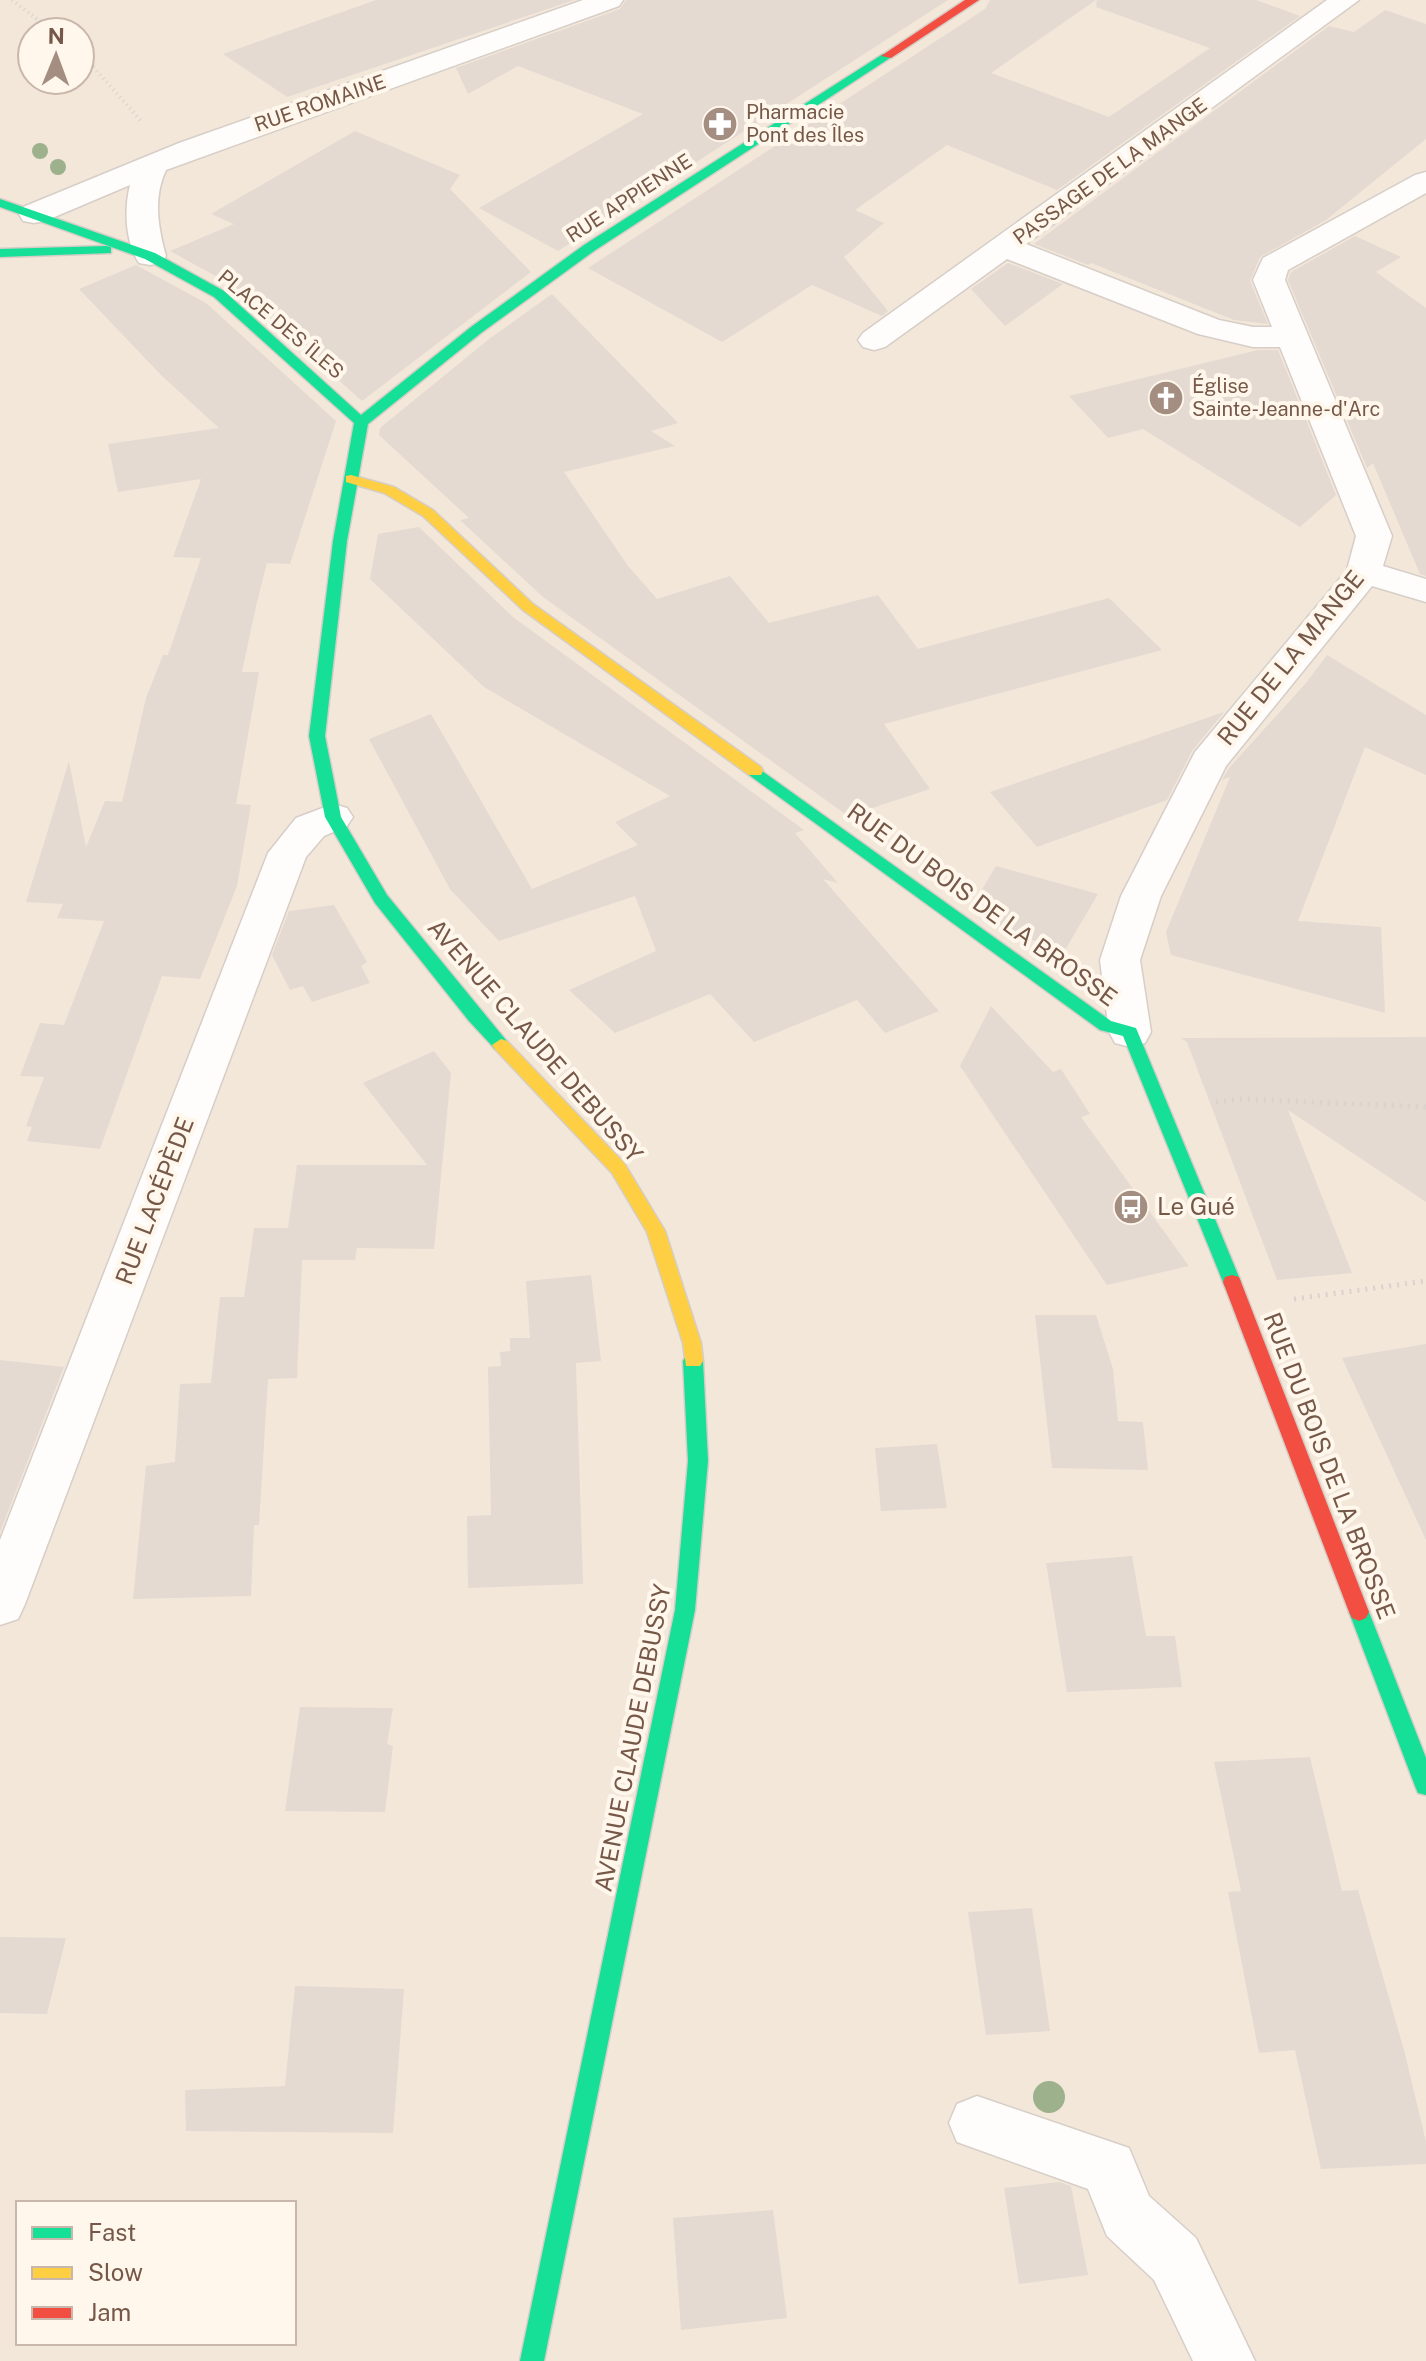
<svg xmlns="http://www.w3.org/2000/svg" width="1426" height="2361" viewBox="0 0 1426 2361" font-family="'Public Sans',sans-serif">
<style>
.residential{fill:#f3e7da;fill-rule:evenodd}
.building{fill:#e4dad1}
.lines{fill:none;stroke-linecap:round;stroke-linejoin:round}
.street-casing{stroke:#d6cec7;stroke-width:3}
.fast-casing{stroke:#d6cec6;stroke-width:3}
.slow-casing{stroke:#d6cec6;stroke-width:3}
.jam-casing{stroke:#d6cec6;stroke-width:3}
.path-far1{stroke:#dad2cd;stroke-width:4;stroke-dasharray:1 4;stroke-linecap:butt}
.path{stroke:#dad2cd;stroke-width:5;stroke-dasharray:2 6;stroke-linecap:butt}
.street{fill:#fefdfc;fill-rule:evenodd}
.fast{fill:#16e098;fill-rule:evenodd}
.slow{fill:#ffcf43;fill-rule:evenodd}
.jam{fill:#f24e42;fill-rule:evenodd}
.tree{fill:#9db18d}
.labels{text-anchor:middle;stroke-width:8;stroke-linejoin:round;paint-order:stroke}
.far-street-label{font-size:20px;fill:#765849;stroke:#fff7eb}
.far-poi-label{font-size:20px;fill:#765849;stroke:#fff7eb;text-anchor:start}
.street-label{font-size:24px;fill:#765849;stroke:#fff7eb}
.poi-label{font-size:24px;fill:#765849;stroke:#fff7eb;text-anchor:start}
</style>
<rect width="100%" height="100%" fill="#f7f2ea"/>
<path class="residential" d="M0,0H1426V2361H0ZM32,32H80V80H32ZM18,2203H294V2343H18Z"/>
<g class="building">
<path d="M376,0H574L287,97L223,54Z"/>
<path d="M626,0H948L558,251L479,208L643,114L518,66L468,94L456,68L620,9Z"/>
<path d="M990,0H1096L991,73L1109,117L1210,48L1096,7L1097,0H1256L1300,16L1057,190L947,145L855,210L884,223L844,257L888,311L882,316L812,285L722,342L588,268L985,9Z"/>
<path d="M1385,10L1426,24V139L1326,220L1260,257L1250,281L1268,324L1234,320L1091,263L1088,265L1034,244L1329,26L1354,32Z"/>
<path d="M355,131L460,175L450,189L531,272L362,401L232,285L170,251L234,224L211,214Z"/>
<path d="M1355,236L1401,257L1376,272L1426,308V576L1420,574L1373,463L1367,468L1288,280L1291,272Z"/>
<path d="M1008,263L1063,284L1005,326L971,289Z"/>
<path d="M136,265L206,303L336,421L290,564L267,563L256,606L242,672H259L236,804L251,805L237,886L200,979L162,976L100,1149L27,1141L32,1127L26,1126L44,1077L20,1076L40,1023L64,1025L104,921L57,918L63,904L26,902L69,761L86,847L105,801L122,802L146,698L163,655H168L201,558L173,557L201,479L118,492L108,444L219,428L162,376L79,289Z"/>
<path d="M552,294L678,423L651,431L675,446L564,472L628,566L657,599L730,576L769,623L878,595L918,649L1109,598L1162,650L884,724L930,789L848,816L543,597L460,520L469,518L379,435L380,428L489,339Z"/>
<path d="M1258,350H1278L1336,495L1300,527L1143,429L1108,438L1069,396Z"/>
<path d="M419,527L513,617L804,830L795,833L838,883L823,879L939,1011L885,1033L857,1000L754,1042L710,994L615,1033L569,990L656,951L635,896L499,941L450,889L369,739L431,714L532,889L638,845L615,822L670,796L484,687L370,579L378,534Z"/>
<path d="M1327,655L1426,715V775L1365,747L1298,921L1381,927L1385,1013L1171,955L1166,932L1230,777L1222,780L1229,768L1306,683Z"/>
<path d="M1224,712L1192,751L1167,800L1037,847L990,792Z"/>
<path d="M996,866L1098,894L1065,950L1012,934L972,906Z"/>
<path d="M334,905L367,962L361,966L370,983L312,1002L303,986L290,990L272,955L289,911Z"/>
<path d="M991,1006L1053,1072L1061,1069L1090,1114L1081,1117L1189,1266L1107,1285L960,1066Z"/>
<path d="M1426,1037V1202L1288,1110L1352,1273L1277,1280L1187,1042L1181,1038Z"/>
<path d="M434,1051L451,1073L434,1249L357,1248L355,1260H302L297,1378L268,1379L259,1525H254L251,1596L133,1599L146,1466L175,1462L180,1384L211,1383L220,1297H244L254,1228H288L297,1165H427L363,1083Z"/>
<path d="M591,1275L601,1361L576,1363L583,1584L468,1588L467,1516L491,1515L488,1367L501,1366L500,1352L510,1351V1338H530L526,1281Z"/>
<path d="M1035,1315H1096L1113,1369L1118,1421L1143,1422L1148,1470L1052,1468Z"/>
<path d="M1426,1344V1540L1342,1358Z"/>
<path d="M0,1360L64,1367L0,1532Z"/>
<path d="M937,1444L947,1508L881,1511L875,1448Z"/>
<path d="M1132,1556L1146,1636H1175L1182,1687L1067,1692L1046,1563Z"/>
<path d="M300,1707L393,1708L387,1744L393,1746L385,1812L285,1811Z"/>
<path d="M1310,1757L1342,1891L1358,1890L1404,2050L1426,2142V2164L1321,2169L1295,2050L1259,2053L1228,1892L1241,1891L1214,1762Z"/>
<path d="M1032,1908L1050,2031L986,2035L968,1912Z"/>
<path d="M0,1937L66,1938L47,2014L0,2013Z"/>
<path d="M295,1986L404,1989L393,2133L186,2131L185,2090L285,2086Z"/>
<path d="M1059,2182L1071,2186L1088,2275L1019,2284L1004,2188Z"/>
<path d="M773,2210L787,2318L681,2330L673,2218Z"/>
</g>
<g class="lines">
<defs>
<g id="street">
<path d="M583,0H623L619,6L166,170C153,198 158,227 166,256L161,263L150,265L139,263C125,242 124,208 130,185L45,221L34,223L23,221L19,214L23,207L179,143Z"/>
<path d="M1327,0H1359L1026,244L1219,320L1253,327H1272L1253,280L1263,258L1415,175L1426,172V193L1288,270L1285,280L1392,536L1383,566L1426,579V602L1372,586L1226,766L1161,896L1140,960L1151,1032L1145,1043L1130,1047L1115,1043L1109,1032L1100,960L1121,896L1195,752L1347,570L1356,536L1280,347H1253L1198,334L1007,259L885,347L874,350L863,347L858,340L863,333Z"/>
<path d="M333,804L347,808L353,817L347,826L324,836L306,857L25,1604L18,1619L0,1625V1540L268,853L296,818Z"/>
<path d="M977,2096L1129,2148L1149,2196L1196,2238L1255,2361H1193L1154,2280L1107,2236L1088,2189L957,2142L949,2123L957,2104Z"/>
</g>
<g id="fast">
<path d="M883,54L893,56L594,251L481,333L368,424L347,541L325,736L341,817L387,895L510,1045L501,1051L495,1049L469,1021L375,903L325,817L309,736L333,541L354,423L214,297L145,259L0,207V199L155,253L224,291L361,415L471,327L584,245Z"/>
<path d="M106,246L111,247V253L0,257V249Z"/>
<path d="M755,766L1111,1021L1136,1028L1241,1282L1239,1287H1225L1223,1282L1123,1036L1100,1030L749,775L747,771Z"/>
<path d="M693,1354L700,1356L703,1361L708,1461L695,1610L544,2361H520L675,1610L688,1461L683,1361L686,1356Z"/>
<path d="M1359,1603L1366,1606L1369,1612L1426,1758V1795L1418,1793L1415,1786L1349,1612L1352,1606Z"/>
</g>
<g id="slow">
<path d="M351,475L394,487L433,510L533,604L761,767L763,771L761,775H749L523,610L423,516L384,493L346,482V476Z"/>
<path d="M501,1039L507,1041L624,1163L665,1231L701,1343L703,1361L700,1366H686L683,1343L647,1232L612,1173L495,1049L492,1045Z"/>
</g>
<g id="jam">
<path d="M965,0H979L891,58L881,56Z"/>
<path d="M1232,1275L1239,1277L1241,1282L1369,1612L1366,1618L1359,1621L1352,1618L1349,1612L1223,1282L1225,1277Z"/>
</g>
</defs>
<use href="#street" class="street-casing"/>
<use href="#fast" class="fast-casing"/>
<use href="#slow" class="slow-casing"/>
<use href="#jam" class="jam-casing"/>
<g class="path-far1">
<path d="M12,0L54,32"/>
<path d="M80,52L142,122"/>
</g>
<g class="path">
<path d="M1216,1102L1241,1099L1426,1107"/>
<path d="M1294,1299L1426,1281"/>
</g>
<use href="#street" class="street"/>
<use href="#fast" class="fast"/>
<use href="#slow" class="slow"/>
<use href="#jam" class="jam"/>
</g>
<g class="tree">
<circle cx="40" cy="151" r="8"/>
<circle cx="58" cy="167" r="8"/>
<circle cx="1049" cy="2097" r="16"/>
</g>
<defs>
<symbol id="pharmacy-disc" viewBox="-11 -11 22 22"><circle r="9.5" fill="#a38e81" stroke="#fff7eb"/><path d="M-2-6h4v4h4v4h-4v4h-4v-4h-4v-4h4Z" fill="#fff"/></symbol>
<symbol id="church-disc" viewBox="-11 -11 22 22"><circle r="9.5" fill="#a38e81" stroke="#fff7eb"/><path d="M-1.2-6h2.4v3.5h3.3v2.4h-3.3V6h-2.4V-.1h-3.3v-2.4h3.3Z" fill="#fff"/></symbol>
<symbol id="bus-disc" viewBox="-11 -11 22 22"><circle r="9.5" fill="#a38e81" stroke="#fff7eb"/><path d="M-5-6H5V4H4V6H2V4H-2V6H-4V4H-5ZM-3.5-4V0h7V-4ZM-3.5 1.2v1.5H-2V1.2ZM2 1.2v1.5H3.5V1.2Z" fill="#fff"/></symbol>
</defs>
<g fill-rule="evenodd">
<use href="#pharmacy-disc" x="700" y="104" width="40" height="40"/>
<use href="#church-disc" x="1146" y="378" width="40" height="40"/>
<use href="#bus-disc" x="1111" y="1187" width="40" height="40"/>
</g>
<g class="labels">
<g class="far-street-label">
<text transform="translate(320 103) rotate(-19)" y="7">RUE ROMAINE</text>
<text transform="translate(1110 171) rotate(-36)" y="7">PASSAGE DE LA MANGE</text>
<text transform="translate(629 198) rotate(-33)" y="7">RUE APPIENNE</text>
<text transform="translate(281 324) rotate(40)" y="7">PLACE DES ÎLES</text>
</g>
<g class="far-poi-label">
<text x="746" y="119">Pharmacie<tspan x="746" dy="23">Pont des Îles</tspan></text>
<text x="1192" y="393">Église<tspan x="1192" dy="23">Sainte-Jeanne-d'Arc</tspan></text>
</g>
<g class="street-label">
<text transform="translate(1291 658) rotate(-51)" y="8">RUE DE LA MANGE</text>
<text transform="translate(982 905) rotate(36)" y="8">RUE DU BOIS DE LA BROSSE</text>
<text transform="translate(535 1041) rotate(49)" y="8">AVENUE CLAUDE DEBUSSY</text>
<text transform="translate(155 1201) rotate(-69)" y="8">RUE LACÉPÈDE</text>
<text transform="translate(1329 1466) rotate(69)" y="8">RUE DU BOIS DE LA BROSSE</text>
<text transform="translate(633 1738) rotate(-79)" y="8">AVENUE CLAUDE DEBUSSY</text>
</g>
<g class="poi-label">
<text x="1157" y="1215">Le Gué</text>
</g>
</g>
<rect x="16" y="2201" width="280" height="144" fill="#fff7eb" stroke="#c8b7aa" stroke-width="2"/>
<rect x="32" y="2227" width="40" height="12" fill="#16e098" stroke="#c8b7aa" stroke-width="2"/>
<text x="88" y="2241" font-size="24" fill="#765849">Fast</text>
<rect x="32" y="2267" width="40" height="12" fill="#ffcf43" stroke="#c8b7aa" stroke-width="2"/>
<text x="88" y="2281" font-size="24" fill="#765849">Slow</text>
<rect x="32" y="2307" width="40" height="12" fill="#f24e42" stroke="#c8b7aa" stroke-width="2"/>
<text x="88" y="2321" font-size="24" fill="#765849">Jam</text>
<g transform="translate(56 56) rotate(1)"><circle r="38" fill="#fff7eb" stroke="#c8b7aa" stroke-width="2"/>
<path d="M0-6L14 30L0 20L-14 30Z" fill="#a38e81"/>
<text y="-12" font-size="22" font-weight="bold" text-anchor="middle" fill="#765849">N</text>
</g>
</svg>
